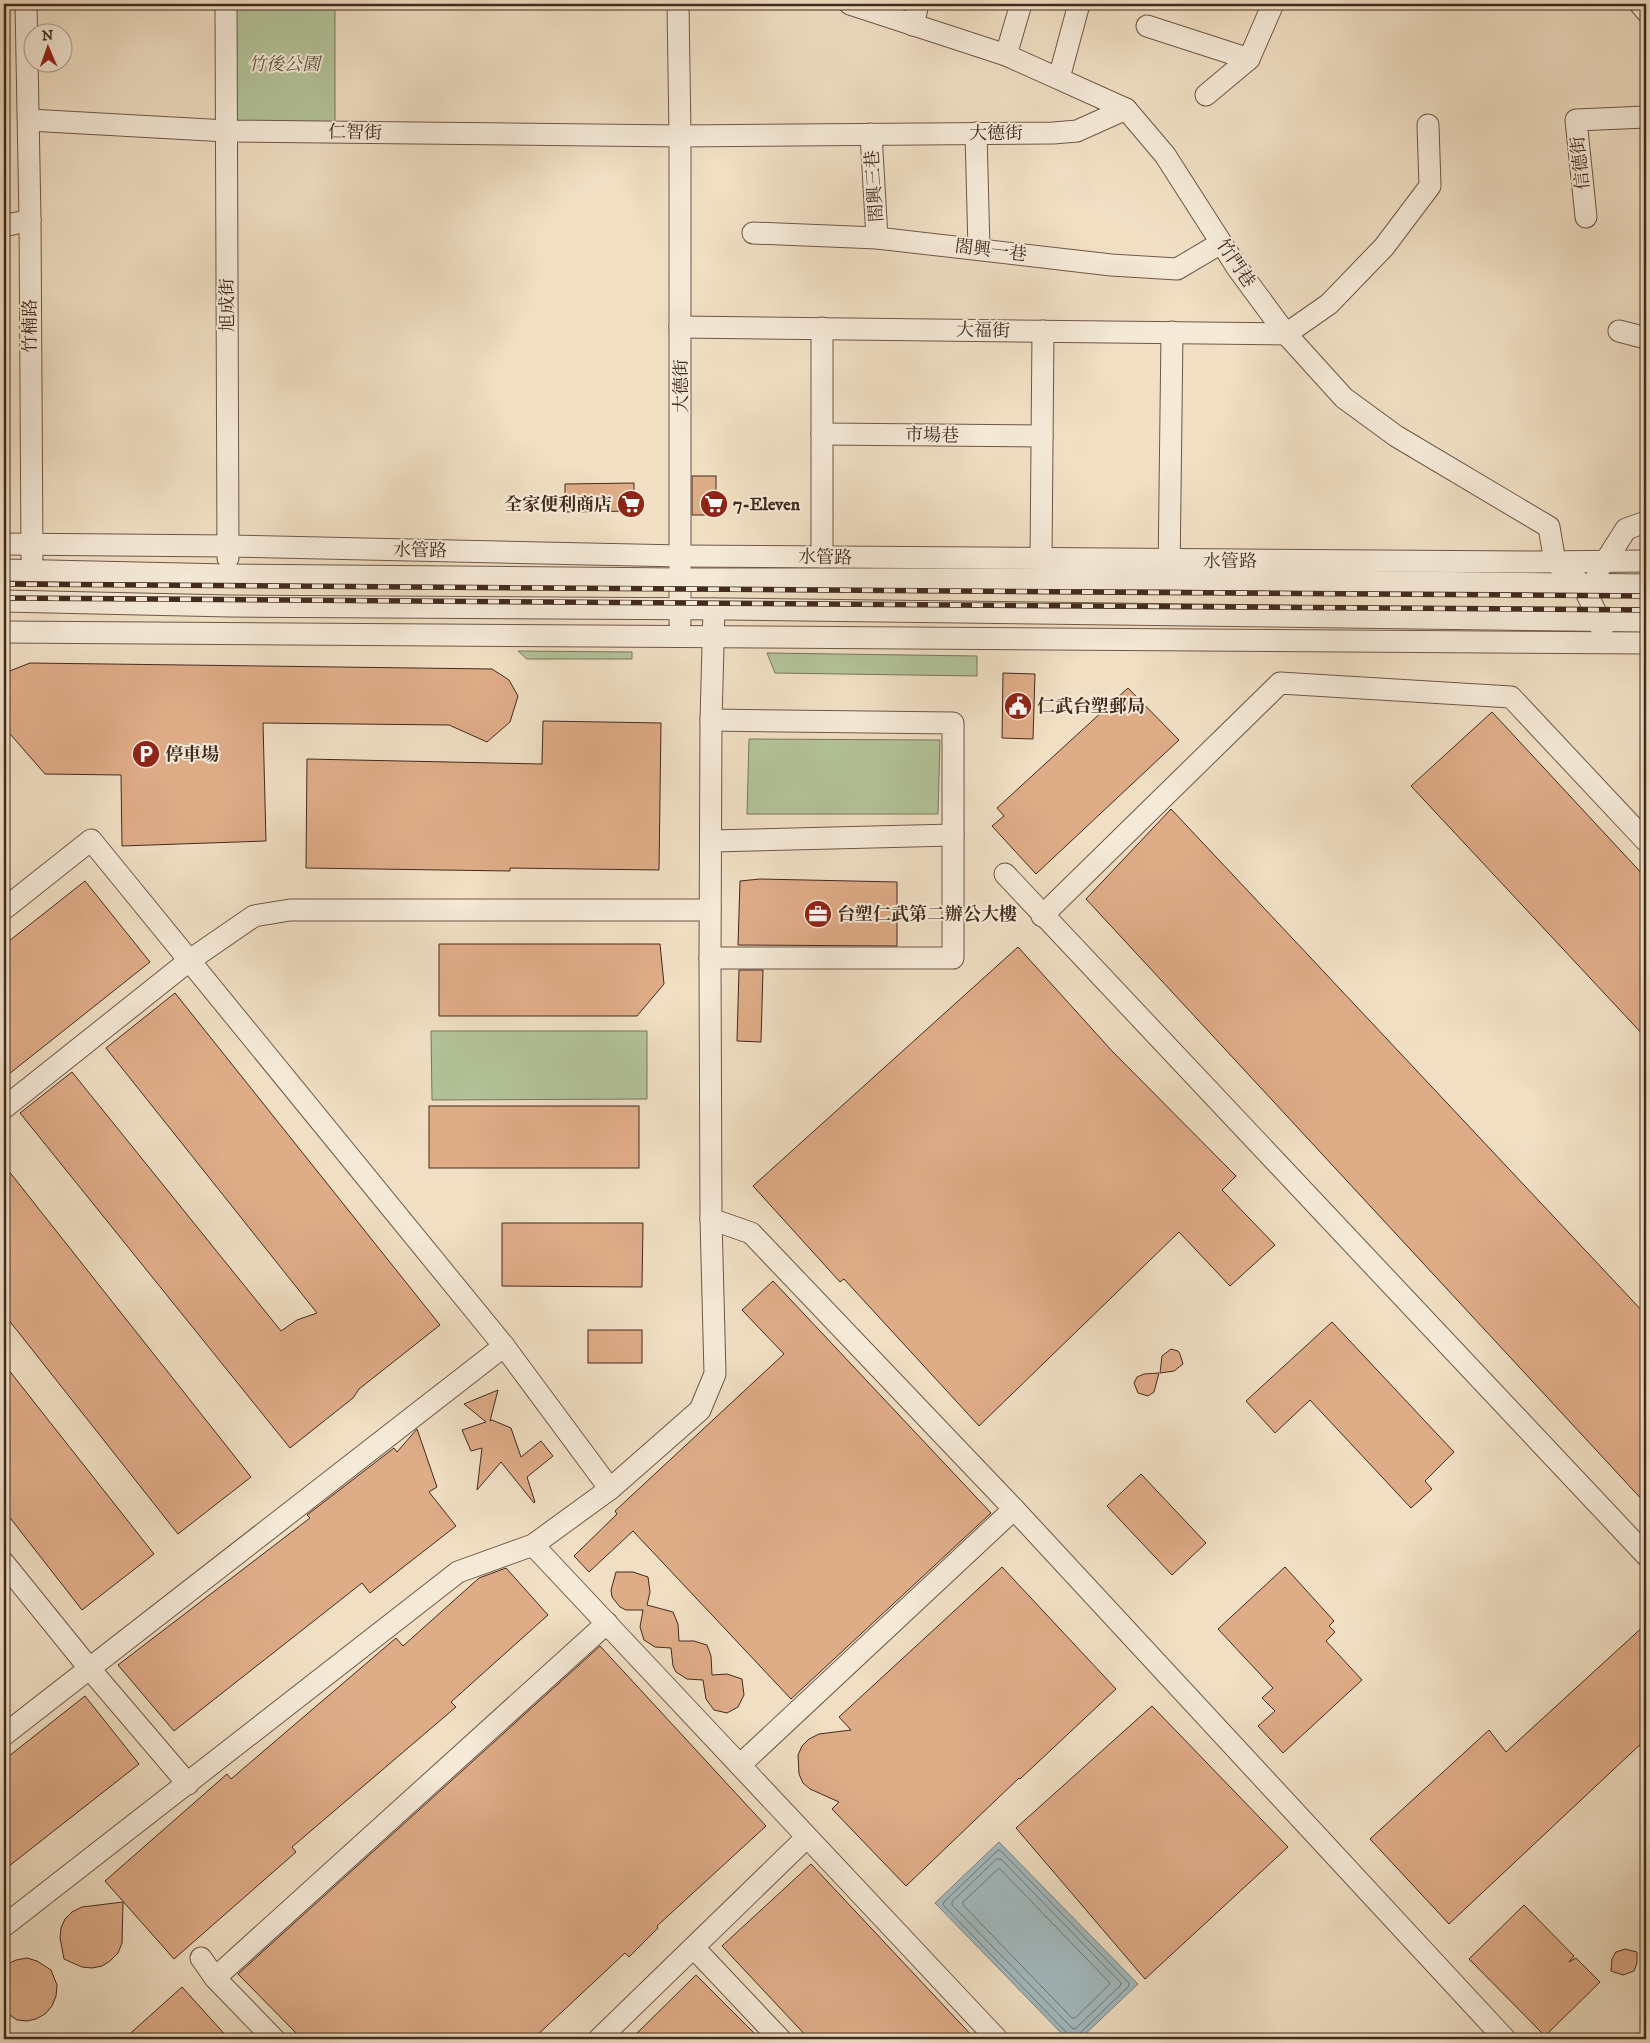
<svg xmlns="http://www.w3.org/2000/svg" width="1650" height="2043" viewBox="0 0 1650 2043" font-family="'IM FELL DW Pica','Noto Serif TC',serif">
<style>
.green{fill:#b3c399;stroke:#7a765c}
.water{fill:#a1b9bf;stroke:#7b807f}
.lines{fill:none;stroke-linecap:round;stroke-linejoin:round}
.shore{stroke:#72726e;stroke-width:1}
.building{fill:#dfac88;stroke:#422a1e}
.minor-casing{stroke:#6e5747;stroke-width:23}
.minor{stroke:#f5ead8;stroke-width:21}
.rail-casing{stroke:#422a1e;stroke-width:5.5}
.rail{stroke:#f5ead8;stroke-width:4;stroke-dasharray:11;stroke-linecap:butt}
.labels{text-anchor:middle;stroke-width:4;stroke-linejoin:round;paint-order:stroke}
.park-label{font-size:18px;font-style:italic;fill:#5e503d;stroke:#f5ead8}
.street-label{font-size:18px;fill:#422a1e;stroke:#f5ead8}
.poi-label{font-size:18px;font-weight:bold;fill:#422a1e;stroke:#f5ead8;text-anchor:start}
</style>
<rect width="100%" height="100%" fill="#f0dfc3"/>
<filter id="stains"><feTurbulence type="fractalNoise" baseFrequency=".004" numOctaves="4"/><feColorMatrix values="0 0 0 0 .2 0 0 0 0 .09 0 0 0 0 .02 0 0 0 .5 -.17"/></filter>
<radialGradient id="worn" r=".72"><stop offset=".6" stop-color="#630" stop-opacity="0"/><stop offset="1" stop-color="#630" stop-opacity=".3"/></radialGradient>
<g class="green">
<path d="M233,4H335V124H234Z"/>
<path d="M518,651L632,652V659H527Z"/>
<path d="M767,653L977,656V676L775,673Z"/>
<path d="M749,739L940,740L938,814H747Z"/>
<path d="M431,1031H647V1099L432,1100Z"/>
</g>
<path class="water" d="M999,1842L1138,1984L1080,2039H1067L935,1903Z"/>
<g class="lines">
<g class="shore">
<path d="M997,1859H1001L1121,1983L1120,1986L1075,2029L1072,2028L952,1905V1902Z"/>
<path d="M1000,1869L1110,1983L1109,1985L1075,2018H1072L963,1905V1902L997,1870Z"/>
<path d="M1070,2039L1068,2034L943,1905L944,1902L998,1850L1001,1851L1129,1983V1986L1079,2034L1077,2039"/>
</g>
</g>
<g class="building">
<rect x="692" y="476" width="24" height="39"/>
<path d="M634,483V511L565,512V484Z"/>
<path d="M30,663L492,669L509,680L518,696L510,722L487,742L449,725L263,723L266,841L122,846L121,775L45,774L4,727V675L7,672Z"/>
<path d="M1003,673L1035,674L1033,739L1002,738Z"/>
<path d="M1128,688L1179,740L1036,874L992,826L1004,816L997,808Z"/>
<path d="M1492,712L1646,878V1038L1411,786Z"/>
<path d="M543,721L661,723L659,870L510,868V871L306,868L307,759L542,764Z"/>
<path d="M1171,809L1646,1315V1504L1086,899Z"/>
<path d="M760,879L897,882V946L738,945L740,881Z"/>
<path d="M85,881L150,962L4,1078V945Z"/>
<path d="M439,944H660L664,984L637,1016H439Z"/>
<path d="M1018,947L1112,1051L1236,1176L1222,1190L1275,1245L1230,1286L1179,1232L979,1426L844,1279L840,1282L753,1186Z"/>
<path d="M739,970H763L761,1042L737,1041Z"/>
<path d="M175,993L440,1325L359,1389L353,1398L290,1448L20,1113L72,1072L281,1331L297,1320L317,1313L106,1048Z"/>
<rect x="429" y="1106" width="210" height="62"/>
<path d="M4,1165L251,1477L178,1534L4,1314Z"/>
<path d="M502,1223H643L642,1287L502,1286Z"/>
<path d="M773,1281L991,1513L791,1699L633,1531L589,1572L574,1556L617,1514L615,1511L784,1354L742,1310Z"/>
<path d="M1332,1322L1454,1452L1425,1481L1432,1489L1411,1508L1310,1400L1275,1433L1246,1401Z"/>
<rect x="588" y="1330" width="54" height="33"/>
<path d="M1171,1349L1178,1351L1180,1354L1183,1364L1174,1371L1160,1373L1162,1356Z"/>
<path d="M4,1364L154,1554L82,1610L4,1510Z"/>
<path d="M1159,1373L1154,1392L1148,1396L1138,1393L1134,1383L1137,1377L1144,1374Z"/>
<path d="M498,1390L490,1421L492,1420L511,1428L521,1457L541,1441L553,1456L527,1477L535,1502L534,1503L501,1462L477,1490L482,1448L471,1451L462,1430L486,1422L464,1404Z"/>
<path d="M417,1429L437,1487L429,1492L456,1526L370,1593L362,1583L174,1731L118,1665L310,1518L307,1515L394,1448L397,1452Z"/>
<path d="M1141,1474L1206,1543L1172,1575L1107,1506Z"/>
<path d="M1002,1567L1116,1689L1020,1779L1019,1778L906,1886L832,1809L839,1802L810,1789L803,1783L799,1774L798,1755L802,1746L809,1739L819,1734L851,1730L839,1717Z"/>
<path d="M1285,1567L1334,1621L1329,1626L1335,1632L1326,1641L1362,1680L1283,1753L1258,1726L1275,1711L1262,1698L1273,1688L1218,1629Z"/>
<path d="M506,1568L548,1615L451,1702L456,1707L292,1847L296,1852L174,1959L105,1881L227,1774L231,1779L396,1638L403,1646L479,1578Z"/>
<path d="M616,1572H633L648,1577L650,1592L647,1605L673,1612L678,1624L679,1641H694L707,1645L711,1656L712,1675L727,1674L742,1679L744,1695L738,1707L727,1713L714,1710L706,1699L703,1680L687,1679L676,1672L673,1666L671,1648L655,1647L644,1640L640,1627L643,1610H626L620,1607L612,1597L611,1590Z"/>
<path d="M1646,1624V1739L1449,1924L1370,1839L1489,1730L1506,1752Z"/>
<path d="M600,1646L766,1826L657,1926L658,1928L629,1957L625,1953L533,2039H302L238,1974Z"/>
<path d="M85,1696L139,1764L4,1870V1760Z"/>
<path d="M1152,1706L1288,1847L1145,1979L1016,1828Z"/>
<path d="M811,1864L975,2039H809L722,1946Z"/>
<path d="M123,1902L122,1943L118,1953L110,1961L102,1966L92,1968L82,1967L64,1959L60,1938L61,1928L65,1919L72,1912L82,1907Z"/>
<path d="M1524,1905L1574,1956L1569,1962L1576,1958L1600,1982L1545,2036L1469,1959Z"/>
<path d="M1625,1949L1637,1952V1963L1634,1971L1623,1975L1611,1971L1612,1959L1616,1952Z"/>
<path d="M27,1958L37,1961L51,1970L57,1985L56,1996L52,2006L45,2014L36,2019L27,2021L17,2020L4,2011V1966L16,1960Z"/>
<path d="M696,1975L760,2039H631Z"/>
<path d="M182,1987L229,2039H124Z"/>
</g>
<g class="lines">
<defs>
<g id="minor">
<path d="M26,4L30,220L32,558"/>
<path d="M226,4L228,558"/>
<path d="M678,4L680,136V623"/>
<path d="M850,4L1006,55L1126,109L1165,155L1238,269L1286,334L1344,398L1396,436L1549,527L1555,562L1582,584L1600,621L1602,632"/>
<path d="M1640,4L1646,11"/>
<path d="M913,25L918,4"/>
<path d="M1147,26L1249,59"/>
<path d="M1006,55L1021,4"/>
<path d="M1059,78L1079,4"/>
<path d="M1206,95L1249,59L1273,4"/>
<path d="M29,120L227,131L680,136L1053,133L1077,131L1126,109"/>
<path d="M976,133L979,249"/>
<path d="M871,134L877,238"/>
<path d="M1586,217L1576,120L1646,117"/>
<path d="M4,226L30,220"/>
<path d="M753,233L877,238L1111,265L1177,269L1221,243"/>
<path d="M680,327L1286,334L1329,304L1384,247L1430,186L1428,125"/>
<path d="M822,328V557"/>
<path d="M1619,331L1646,338"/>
<path d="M822,434L1042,436"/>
<path d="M4,544L229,546L681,556L1534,562L1646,561"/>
<path d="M1041,559L1043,331"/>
<path d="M4,570L228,575L681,579H1168L1646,585"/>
<path d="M1597,570L1605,562L1626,529L1646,522"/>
<path d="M1169,574L1172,332"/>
<path d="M4,601L230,606L727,609L1646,621"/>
<path d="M4,632L1646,643"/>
<path d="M711,841L953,835"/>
<path d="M1005,874L1646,1555"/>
<path d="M4,909L91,840L504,1346L610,1489"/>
<path d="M1042,916L1280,683L1511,697L1646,841"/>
<path d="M710,958H953V723L711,720"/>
<path d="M4,1108L190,960L254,916L290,910H710"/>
<path d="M711,1219L751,1233L1014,1509L1505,2039"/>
<path d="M533,1545L997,2039"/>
<path d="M4,1563L89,1668L188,1784"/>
<path d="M4,1735L504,1346"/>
<path d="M740,1765L1014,1509"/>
<path d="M4,1926L458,1572L533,1545L610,1489L700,1410L715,1374L711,1219L710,958L711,720L714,609"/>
<path d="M694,1948L780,2039"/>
<path d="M201,1958L215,1978L274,2039"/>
<path d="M215,1978L607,1623"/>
<path d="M599,2039L806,1838"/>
</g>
</defs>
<use href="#minor" class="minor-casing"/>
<use href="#minor" class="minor"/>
<defs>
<g id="rail">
<path d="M4,584L1646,596"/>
<path d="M4,598L1646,610"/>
</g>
</defs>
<use href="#rail" class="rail-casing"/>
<use href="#rail" class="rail"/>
</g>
<defs>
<symbol id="supermarket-disc" viewBox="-11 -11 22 22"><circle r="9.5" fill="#8f2418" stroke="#f5ead8"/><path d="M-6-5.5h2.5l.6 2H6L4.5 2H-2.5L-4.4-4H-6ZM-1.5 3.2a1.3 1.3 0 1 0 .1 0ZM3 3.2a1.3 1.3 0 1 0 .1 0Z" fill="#fff"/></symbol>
<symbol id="civic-disc" viewBox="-11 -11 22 22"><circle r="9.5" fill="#8f2418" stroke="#f5ead8"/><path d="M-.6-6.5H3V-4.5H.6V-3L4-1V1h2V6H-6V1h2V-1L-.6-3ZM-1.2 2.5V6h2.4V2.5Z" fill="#fff"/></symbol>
<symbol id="parking-disc" viewBox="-11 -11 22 22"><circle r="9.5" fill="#8f2418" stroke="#f5ead8"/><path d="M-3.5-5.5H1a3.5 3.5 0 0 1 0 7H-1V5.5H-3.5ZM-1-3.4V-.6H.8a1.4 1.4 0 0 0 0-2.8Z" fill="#fff"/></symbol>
<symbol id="office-disc" viewBox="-11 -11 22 22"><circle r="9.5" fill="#8f2418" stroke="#f5ead8"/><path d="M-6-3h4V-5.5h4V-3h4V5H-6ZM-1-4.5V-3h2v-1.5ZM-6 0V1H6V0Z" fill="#fff"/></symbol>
</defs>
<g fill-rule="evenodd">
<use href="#supermarket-disc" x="615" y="488" width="32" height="32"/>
<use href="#supermarket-disc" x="698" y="488" width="32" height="32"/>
<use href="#civic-disc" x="1002" y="690" width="32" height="32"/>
<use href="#parking-disc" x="130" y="738" width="32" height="32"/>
<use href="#office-disc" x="802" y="898" width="32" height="32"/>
</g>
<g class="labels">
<g class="park-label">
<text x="284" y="70">竹後公園</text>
</g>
<g class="street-label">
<text transform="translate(355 132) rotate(1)" y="6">仁智街</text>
<text x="996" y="139">大德街</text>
<text transform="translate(1580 163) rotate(-96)" y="6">信德街</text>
<text transform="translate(874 186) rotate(-94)" y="6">閤興三巷</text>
<text transform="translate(991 250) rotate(7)" y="6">閤興一巷</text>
<text transform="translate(1236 263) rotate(56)" y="6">竹門巷</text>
<text transform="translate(227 305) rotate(-90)" y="6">旭成街</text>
<text transform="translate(30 326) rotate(-90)" y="6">竹楠路</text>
<text transform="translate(983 330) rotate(1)" y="6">大福街</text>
<text transform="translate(681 386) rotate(-90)" y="6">大德街</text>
<text transform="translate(932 435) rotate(1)" y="6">市場巷</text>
<text transform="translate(420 550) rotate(1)" y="6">水管路</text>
<text transform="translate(825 557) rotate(1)" y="6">水管路</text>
<text x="1230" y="567">水管路</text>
</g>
<g class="poi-label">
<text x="612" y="510" text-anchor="end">全家便利商店</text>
<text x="733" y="510">7-Eleven</text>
<text x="1037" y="712">仁武台塑郵局</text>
<text x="165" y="760">停車場</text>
<text x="837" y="920">台塑仁武第二辦公大樓</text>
</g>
</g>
<rect width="1650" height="2043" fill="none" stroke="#f0dfc3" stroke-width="20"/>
<rect x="5" y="5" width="1640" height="2033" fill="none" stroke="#422a1e" stroke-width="2.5"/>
<rect x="10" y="10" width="1630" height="2023" fill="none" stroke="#422a1e"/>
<g transform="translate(48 48) rotate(358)"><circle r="24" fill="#f5ead8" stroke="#ad9d8e"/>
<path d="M0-4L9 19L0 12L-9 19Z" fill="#8f2418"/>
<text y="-8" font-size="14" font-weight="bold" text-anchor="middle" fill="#422a1e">N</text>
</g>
<rect width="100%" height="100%" filter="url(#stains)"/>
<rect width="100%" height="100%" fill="url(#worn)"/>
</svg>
